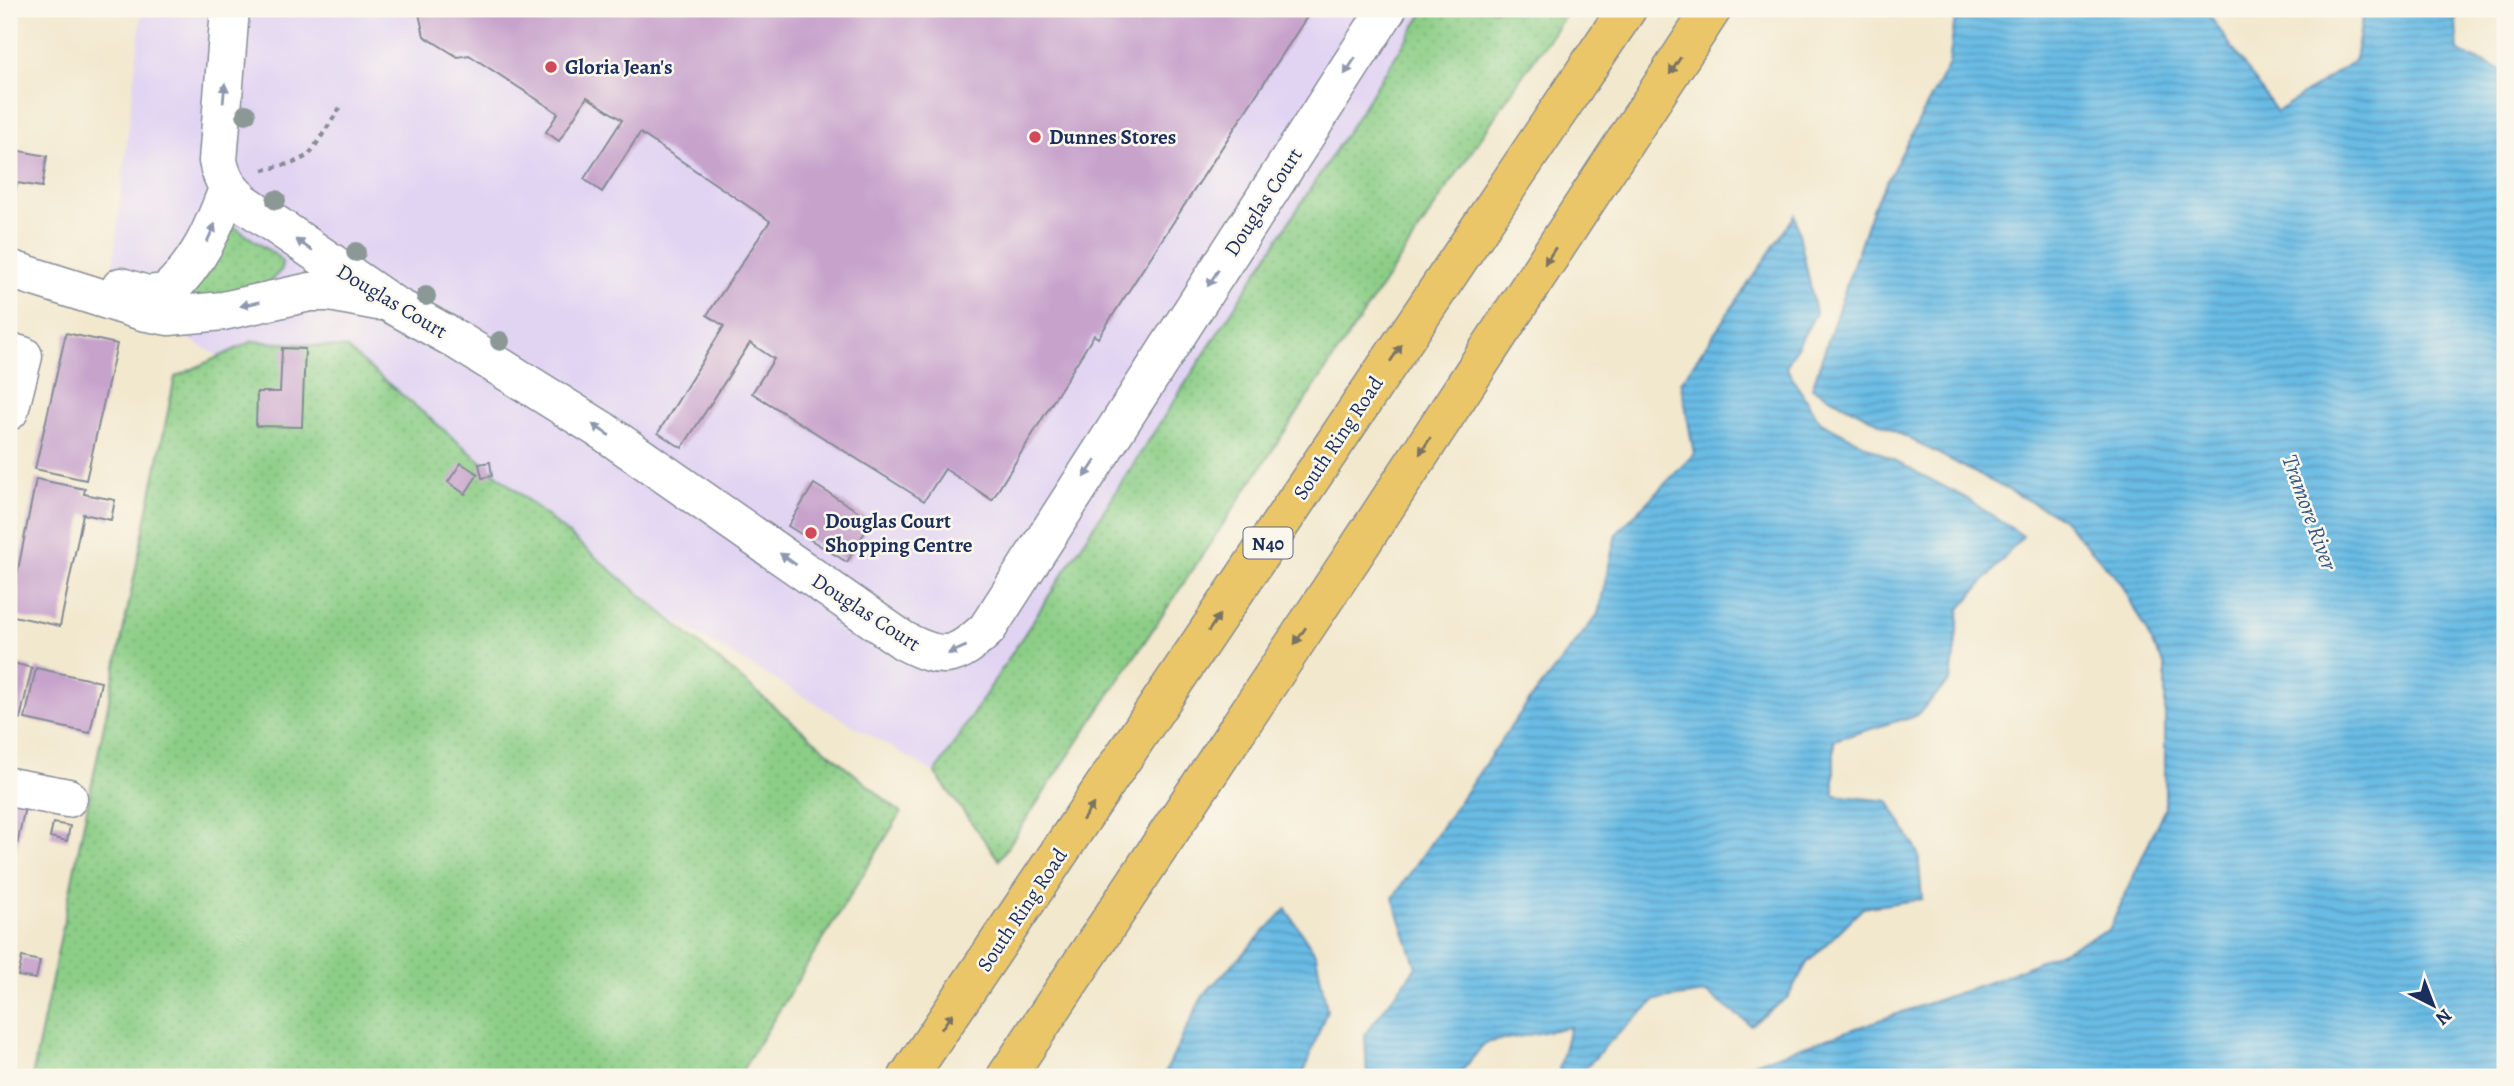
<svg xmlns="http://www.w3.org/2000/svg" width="2514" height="1086" viewBox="0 0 2514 1086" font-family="Alegreya,serif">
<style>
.built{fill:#e1d4f3}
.grass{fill:url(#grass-dots);stroke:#547e72;stroke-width:2}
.water{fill:url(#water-rules);stroke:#4276a2;stroke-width:2}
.building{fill:#c7a3cc}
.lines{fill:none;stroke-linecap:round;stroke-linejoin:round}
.minor-casing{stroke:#868c96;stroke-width:41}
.highway-casing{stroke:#868c96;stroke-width:41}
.path{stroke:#868c96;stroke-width:4.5;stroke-dasharray:5 5;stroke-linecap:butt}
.minor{stroke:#fff;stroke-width:38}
.highway{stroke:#ebc669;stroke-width:38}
.tree{fill:#8b9896}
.oneway{fill:#8d97ae}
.oneway2{fill:#797363}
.poi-dot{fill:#d1495b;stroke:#fbf7ec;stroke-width:2.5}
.labels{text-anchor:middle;stroke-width:5;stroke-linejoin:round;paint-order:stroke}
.shield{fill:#fbf7ec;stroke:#5e6b89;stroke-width:2}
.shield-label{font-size:19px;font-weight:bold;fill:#1b2f5e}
.poi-label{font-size:21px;font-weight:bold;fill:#1b2f5e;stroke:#fbf7ec;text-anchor:start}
.street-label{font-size:21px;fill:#1b2f5e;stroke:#fbf7ec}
.water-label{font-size:23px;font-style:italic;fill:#325986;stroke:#fbf7ec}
</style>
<defs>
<pattern id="grass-dots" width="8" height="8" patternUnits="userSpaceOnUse" patternTransform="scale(1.75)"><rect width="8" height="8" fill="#8cce87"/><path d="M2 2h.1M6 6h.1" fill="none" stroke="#78b177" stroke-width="1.8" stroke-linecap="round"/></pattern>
<pattern id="water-rules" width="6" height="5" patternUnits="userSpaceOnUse" patternTransform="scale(1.75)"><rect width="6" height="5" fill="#69bce5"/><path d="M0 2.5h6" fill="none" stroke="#5699bd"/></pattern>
</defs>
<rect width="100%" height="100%" fill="#fbf7ec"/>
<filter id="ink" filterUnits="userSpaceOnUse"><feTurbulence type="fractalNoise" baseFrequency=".0143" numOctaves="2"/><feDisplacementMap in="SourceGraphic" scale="14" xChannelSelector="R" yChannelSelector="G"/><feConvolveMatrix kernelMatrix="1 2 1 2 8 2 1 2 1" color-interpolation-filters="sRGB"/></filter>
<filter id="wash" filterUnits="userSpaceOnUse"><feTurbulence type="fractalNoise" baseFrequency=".00686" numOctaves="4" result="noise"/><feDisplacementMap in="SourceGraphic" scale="28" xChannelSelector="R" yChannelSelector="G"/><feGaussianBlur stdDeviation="1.57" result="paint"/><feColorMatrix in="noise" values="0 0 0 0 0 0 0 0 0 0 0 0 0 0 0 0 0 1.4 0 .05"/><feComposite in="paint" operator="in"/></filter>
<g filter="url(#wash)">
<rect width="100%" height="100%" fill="#f2e8ce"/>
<path class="built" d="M142,9H1458L935,773L110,293Z"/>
<g class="grass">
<path d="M1426,9H1570L1520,79L999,860L935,773Z"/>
<path d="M227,222L277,256L282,262V269L266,286L180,306Z"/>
<path d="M253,341L346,348L901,813L738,1077H32L175,377Z"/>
</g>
<g class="water">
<path d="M1956,9H2205L2277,112L2355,60L2364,9H2455L2458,51L2505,72V1077H1714L2004,977L2109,930L2165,807V667L2121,583L2062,518L1812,388L1872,209L1949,64Z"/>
<path d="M1795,215L1816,313L1786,367L1819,421L1966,498L2023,536L1960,609L1951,679L1917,715L1834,740V795L1888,801L1918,852L1922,899L1863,908L1807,963L1788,997L1751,1025L1706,993L1656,1000L1607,1044L1578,1077H1560L1559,1070L1570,1027L1485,1043L1457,1077H1367L1365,1034L1416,967L1393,898L1523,709L1598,614L1616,534L1694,454L1681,382Z"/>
<path d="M1286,909L1316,955L1327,1010L1302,1077H1163L1203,995Z"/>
</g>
<g id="blocks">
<g class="building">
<path d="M418,9H1312L1098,338L1094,335L992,500L945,469L924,501L752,393L774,359L750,343L682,448L658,433L724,326L707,315L770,221L640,133L602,192L584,179L622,120L587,97L559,141L546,132L558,113L469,55L458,57L424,36Z"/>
<path d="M9,149L47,156L42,187L17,183L15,193L9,192Z"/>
<path d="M66,333L117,344L86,480L35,469Z"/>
<path d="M282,348L305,349L302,427L256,426L257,392H280Z"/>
<path d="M490,462L492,476L482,478L479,464Z"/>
<path d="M461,463L478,474L465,494L448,482Z"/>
<path d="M36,479L85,489L84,494L115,500L111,520L83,514L60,626L9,615Z"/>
<path d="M814,484L872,520L847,562L788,526Z"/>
<path d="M9,662L32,668L20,719L9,716Z"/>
<path d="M36,668L101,682L90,733L25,719Z"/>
<path d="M9,794L27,797L10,879H9Z"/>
<path d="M53,823L70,826L67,841L50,837Z"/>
<path d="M22,957L40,961L36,979L18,976Z"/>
</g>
</g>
</g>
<g filter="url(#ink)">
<use href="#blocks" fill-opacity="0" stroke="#868c96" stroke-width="2"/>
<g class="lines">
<defs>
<g id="minor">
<path d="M230,9L218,161C222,180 229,190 244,203L390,303L455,339L603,431L904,641C943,661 955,659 987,629L1387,9"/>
<path d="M9,269L142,311L169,316L223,311L310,292H330L378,301"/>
<path d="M121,287L147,295L166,293C200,261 212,231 228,189"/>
<path d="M9,352L23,356L9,411"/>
<path d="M9,787L68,798"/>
</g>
<g id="highway">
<path d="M908,1077L1627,9"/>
<path d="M1006,1077L1357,550L1712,9"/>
</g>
</defs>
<use href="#minor" class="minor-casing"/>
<use href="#highway" class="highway-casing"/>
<path class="path" d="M263,170L293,163L309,155L340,108"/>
<use href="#minor" class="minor"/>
<use href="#highway" class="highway"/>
</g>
<g class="tree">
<circle cx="246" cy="114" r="10"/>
<circle cx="276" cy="200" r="10"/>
<circle cx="356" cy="252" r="10"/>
<circle cx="426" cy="296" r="10"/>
<circle cx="500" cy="341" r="10"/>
</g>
<defs><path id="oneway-solid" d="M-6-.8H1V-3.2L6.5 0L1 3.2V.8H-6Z" transform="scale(1.75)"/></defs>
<g class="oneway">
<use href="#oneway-solid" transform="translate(1350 66) rotate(123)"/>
<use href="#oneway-solid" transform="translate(224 93) rotate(-85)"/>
<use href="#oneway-solid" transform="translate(211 233) rotate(-66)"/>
<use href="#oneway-solid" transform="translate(304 245) rotate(-145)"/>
<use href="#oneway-solid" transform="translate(1213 278) rotate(123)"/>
<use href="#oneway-solid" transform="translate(250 304) rotate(167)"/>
<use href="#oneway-solid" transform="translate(601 430) rotate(-147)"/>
<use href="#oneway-solid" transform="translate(1090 469) rotate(123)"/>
<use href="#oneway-solid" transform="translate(788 559) rotate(-145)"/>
<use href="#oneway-solid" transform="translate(957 650) rotate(157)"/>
</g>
<g class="oneway2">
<use href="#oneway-solid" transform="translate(1675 66) rotate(123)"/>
<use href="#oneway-solid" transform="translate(1550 256) rotate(123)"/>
<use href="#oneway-solid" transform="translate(1396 353) rotate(-56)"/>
<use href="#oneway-solid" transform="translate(1425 446) rotate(123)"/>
<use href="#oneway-solid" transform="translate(1214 623) rotate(-56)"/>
<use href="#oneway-solid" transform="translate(1300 636) rotate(124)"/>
<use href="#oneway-solid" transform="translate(1088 812) rotate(-56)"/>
<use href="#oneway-solid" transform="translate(947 1021) rotate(-55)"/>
</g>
</g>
<g class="poi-dot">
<circle cx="551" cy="67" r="7"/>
<circle cx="1035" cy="137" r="7"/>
<circle cx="811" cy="533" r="7"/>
</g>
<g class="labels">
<rect class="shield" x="1243.5" y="527.5" width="49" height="31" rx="5"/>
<g class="shield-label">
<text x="1268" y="550">N40</text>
</g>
<g class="poi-label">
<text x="565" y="74">Gloria Jean's</text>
<text x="1049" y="144">Dunnes Stores</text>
<text x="825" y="528">Douglas Court<tspan x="825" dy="24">Shopping Centre</tspan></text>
</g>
<g class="street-label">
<text transform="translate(1263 202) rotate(-57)" y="7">Douglas Court</text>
<text transform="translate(392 301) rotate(31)" y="7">Douglas Court</text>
<text transform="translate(1338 438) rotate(-56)" y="7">South Ring Road</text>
<text transform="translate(866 612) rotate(33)" y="7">Douglas Court</text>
<text transform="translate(1022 910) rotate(-56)" y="7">South Ring Road</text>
</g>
<g class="water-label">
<text transform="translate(2310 512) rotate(70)" y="8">Tramore River</text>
</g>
</g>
<rect width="2514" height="1086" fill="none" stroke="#fbf7ec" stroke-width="35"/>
<g transform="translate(2433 1005) rotate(138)" stroke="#fbf7ec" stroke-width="5" paint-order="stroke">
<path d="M0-5L12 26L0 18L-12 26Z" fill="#1b2f5e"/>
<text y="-10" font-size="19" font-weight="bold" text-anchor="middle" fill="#1b2f5e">N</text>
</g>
</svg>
